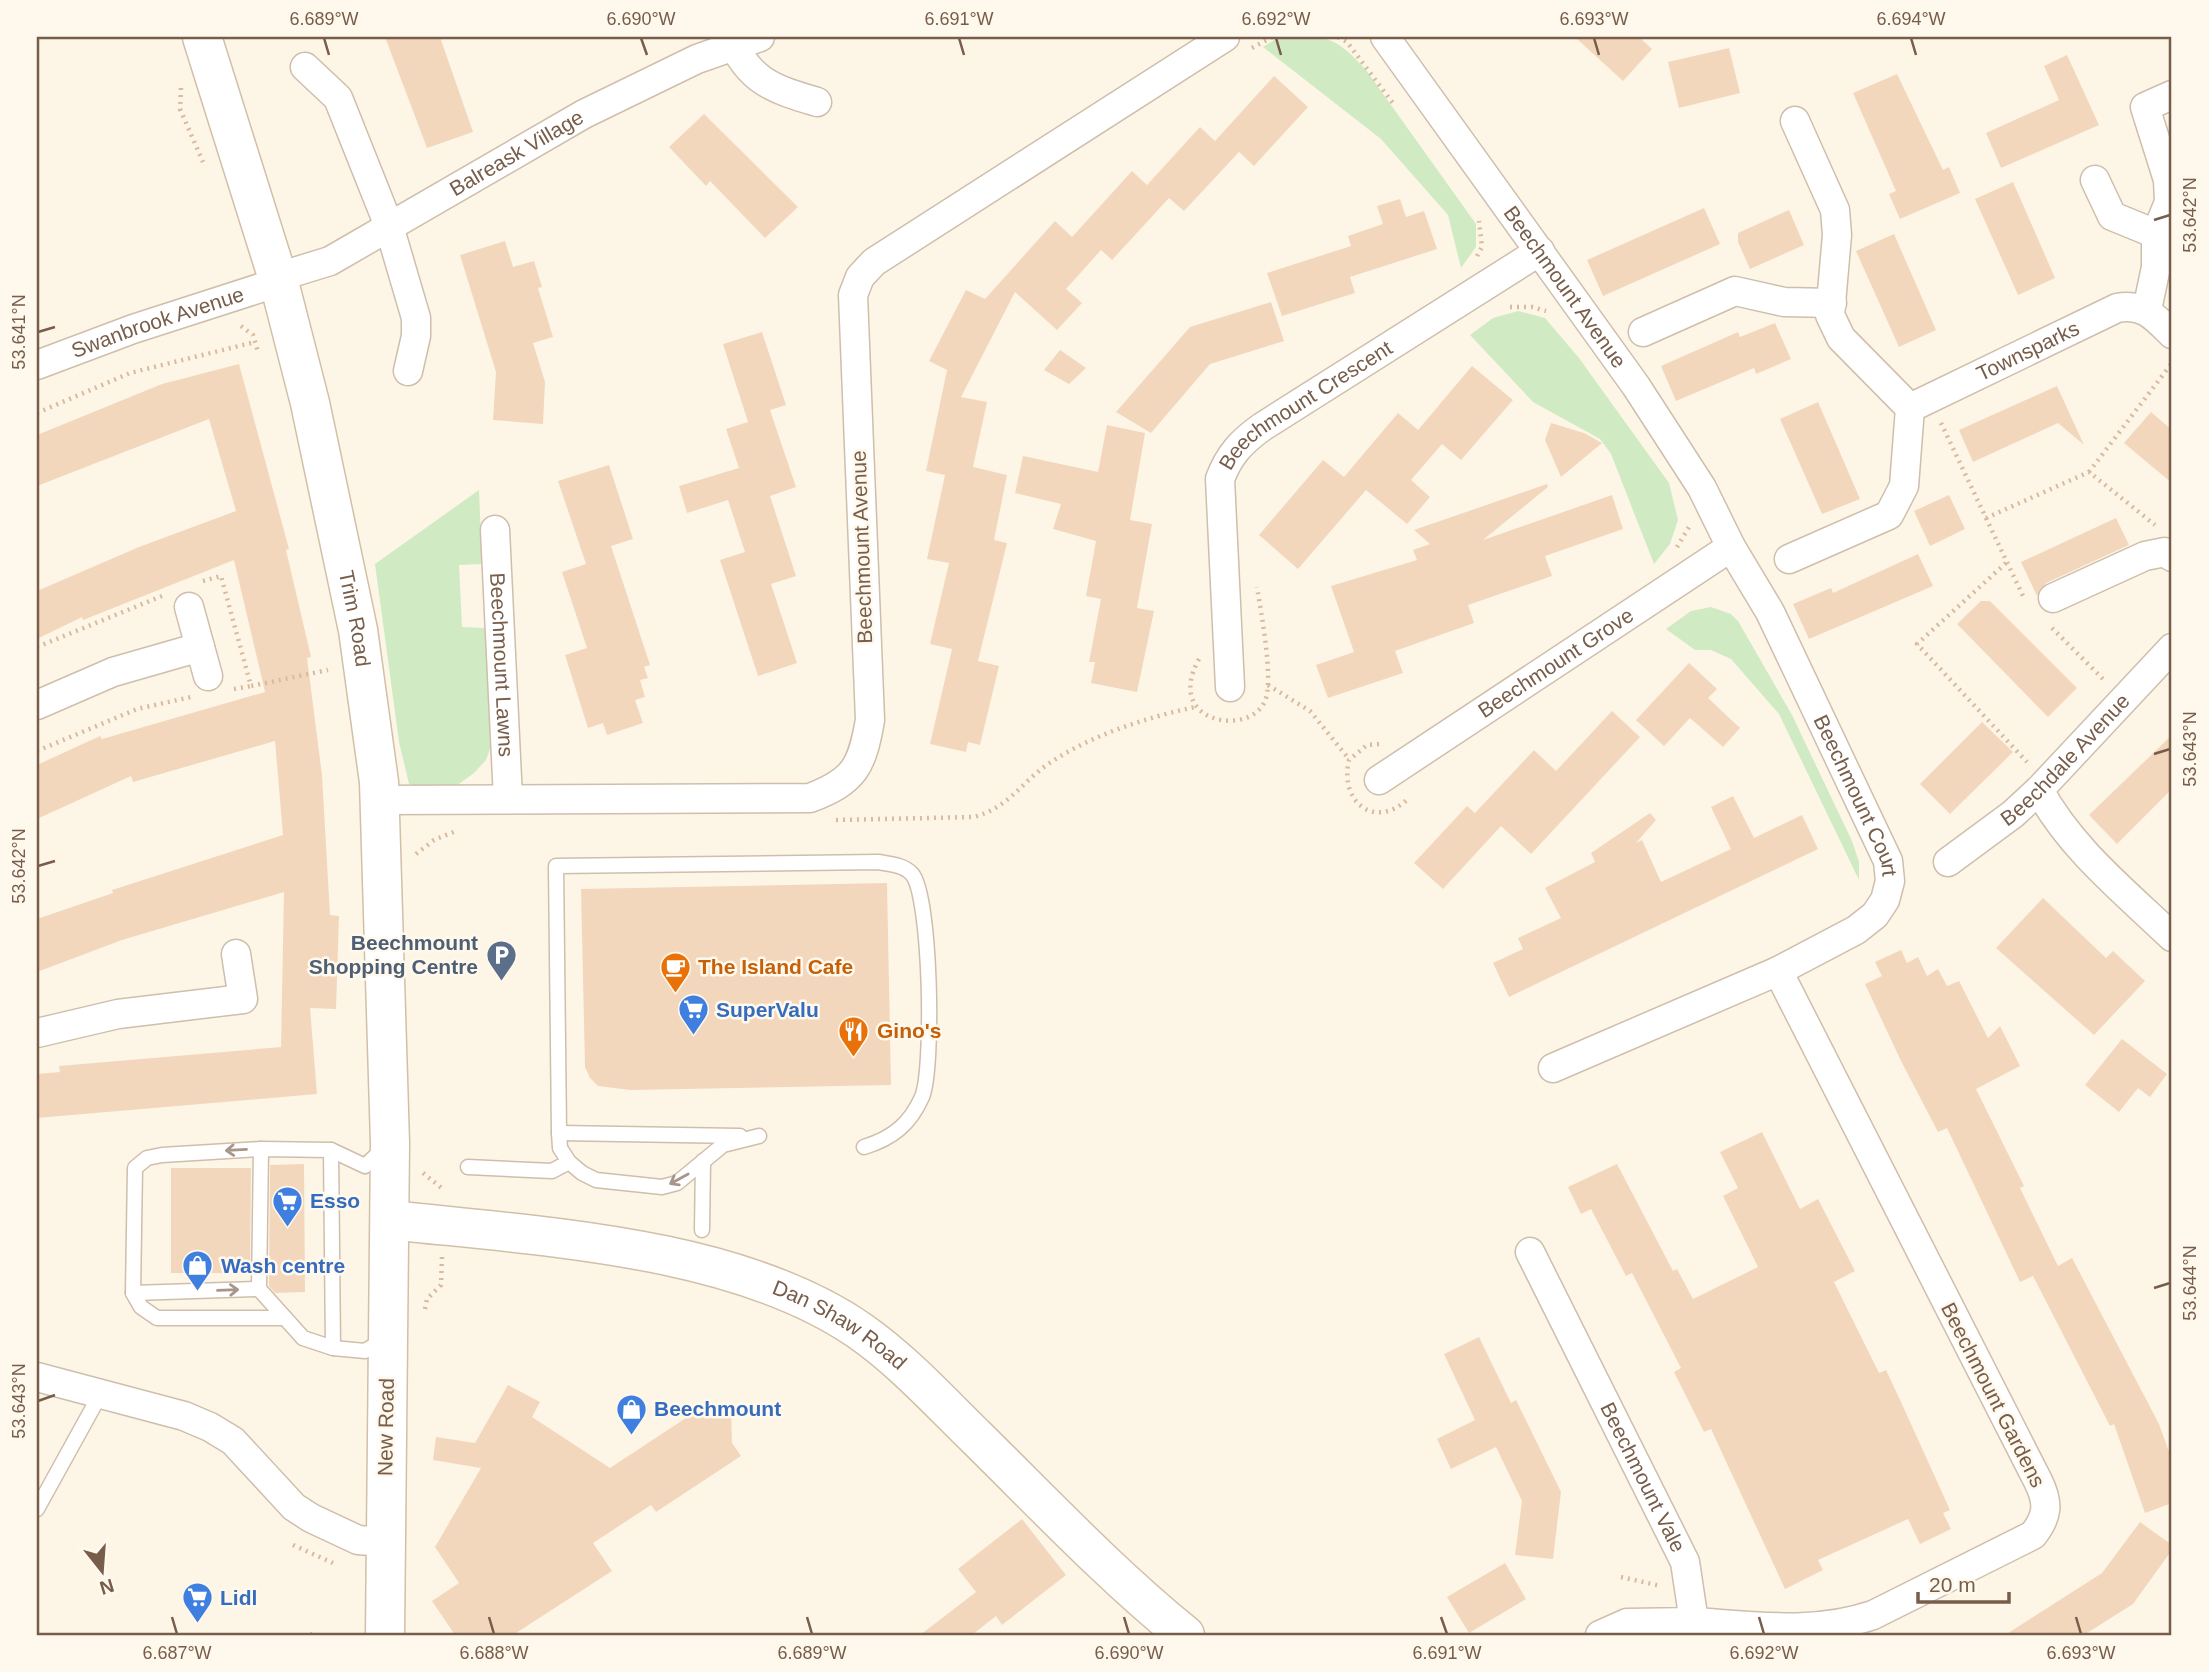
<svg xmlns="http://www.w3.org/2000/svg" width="2209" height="1672" viewBox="0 0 2209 1672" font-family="Helvetica,sans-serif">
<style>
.green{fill:#d0ebc3}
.building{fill:#f3d7bd}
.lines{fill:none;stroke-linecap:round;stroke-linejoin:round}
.lane-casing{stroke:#cfbeac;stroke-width:17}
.street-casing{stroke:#cfbeac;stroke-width:31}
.secondary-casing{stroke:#d2bfa8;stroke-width:41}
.path{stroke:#d8ba9f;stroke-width:4.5;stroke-dasharray:2 5;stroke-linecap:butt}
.lane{stroke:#fff;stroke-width:14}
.street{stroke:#fff;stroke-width:28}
.secondary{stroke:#fff;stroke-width:38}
.oneway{stroke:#a79689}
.ticks{fill:none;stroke:#775d4a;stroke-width:2.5}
.labels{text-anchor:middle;stroke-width:5;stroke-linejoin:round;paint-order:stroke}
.street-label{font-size:21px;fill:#775d4a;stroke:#fff9ed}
.service-label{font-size:21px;font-weight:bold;fill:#4e5e75;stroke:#fff9ed;text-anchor:end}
.food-label{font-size:21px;font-weight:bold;fill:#c56008;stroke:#fff9ed;text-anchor:start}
.shop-label{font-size:21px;font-weight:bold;fill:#366cbe;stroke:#fff9ed;text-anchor:start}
.neatline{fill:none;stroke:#775d4a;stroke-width:2.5}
.ticks-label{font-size:18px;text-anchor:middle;fill:#775d4a}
</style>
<rect width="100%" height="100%" fill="#fdf6e6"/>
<g class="green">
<path d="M1279,37C1327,37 1332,33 1366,70L1476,224V247L1461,268L1448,215L1381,139L1263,47Z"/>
<path d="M1518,311L1545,318L1579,358L1669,483L1678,520L1670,544L1654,564L1611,454L1600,439L1533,402L1470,335L1493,318Z"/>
<path d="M479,490L482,564L459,565L462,627L486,628L490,749L486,760L474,773L456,786L416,787L409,784L399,742L375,564Z"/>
<path d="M1711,607L1731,614L1738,621L1792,715L1852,841L1859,862V880L1779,714L1731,659L1711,650H1695L1666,629L1691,611Z"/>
</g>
<g class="building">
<path d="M385,37H440L473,132L427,148Z"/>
<path d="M1575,37H1639L1652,49L1623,81Z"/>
<path d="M1729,48L1740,93L1679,108L1668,62Z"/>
<path d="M2067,55L2099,125L2001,168L1986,133L2059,100L2044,66Z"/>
<path d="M1897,74L1943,170L1949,167L1960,193L1900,219L1889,194L1896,191L1853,93Z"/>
<path d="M1274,76L1308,107L1254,166L1239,152L1184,211L1169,198L1112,260L1101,250L1066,289L1082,303L1057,330L1015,292L961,397L987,402L973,467L1007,475L994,540L1007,543L978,661L999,666L980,745L968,742L966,752L930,744L952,649L930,644L949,563L927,559L945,475L926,471L947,370L929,361L966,290L985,299L1055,221L1072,237L1132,171L1147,185L1200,127L1215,141Z"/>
<path d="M704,114L798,207L765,238L710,181L706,186L669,147Z"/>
<path d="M2013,182L2055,278L2018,295L1975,199Z"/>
<path d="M1400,199L1406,217L1424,211L1437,249L1350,277L1355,293L1282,316L1267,273L1351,246L1348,236L1383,224L1377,206Z"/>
<path d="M1704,208L1720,244L1603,296L1587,260Z"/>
<path d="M1789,210L1804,245L1750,269L1738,242V233Z"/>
<path d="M1894,234L1936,330L1899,347L1856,251Z"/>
<path d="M505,241L513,267L534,261L542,287L538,288L553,337L533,343L545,382L543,424L493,420L496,372L460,255Z"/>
<path d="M1271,302L1284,341L1210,364L1151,433L1116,412L1190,327Z"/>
<path d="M1775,323L1791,359L1756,374L1754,368L1676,401L1661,366L1738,332L1740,337Z"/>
<path d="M762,332L786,405L770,410L796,487L770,496L796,576L771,584L797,663L758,676L720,560L745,552L728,500L687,513L679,486L739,468L726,429L748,422L723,344Z"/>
<path d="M1060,350L1086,368L1069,384L1044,370Z"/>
<path d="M239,364L289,549L286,550L311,657L307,658L322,775L330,915L339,916L336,1009L310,1008L317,1094L37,1118V1074L60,1072L59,1066L281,1047L284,892L122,940L37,972V919L113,893L112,890L283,835L275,741L133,782L131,776L37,819V765L100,736L102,739L265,692L234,560L83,620L82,617L37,639V591L139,547L236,511L209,419L37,486V435L162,384Z"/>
<path d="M1472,366L1513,400L1461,460L1442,444L1411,480L1430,497L1407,524L1366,490L1298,569L1259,535L1323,460L1344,477L1398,413L1418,430Z"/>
<path d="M2057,386L2084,445L2058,423L1973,462L1959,430Z"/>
<path d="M1818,402L1860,499L1822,514L1780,419Z"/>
<path d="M2151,412L2172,430V483L2124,443Z"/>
<path d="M1551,423L1584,433L1602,443L1561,477L1545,440Z"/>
<path d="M1107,425L1145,433L1130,520L1152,524L1137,608L1154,611L1137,692L1091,683L1095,662H1089L1101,599L1086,596L1096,541L1053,529L1061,504L1015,493L1023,456L1098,472Z"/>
<path d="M609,465L633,539L611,546L650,665L644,667L648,678L640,680L645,697L635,700L643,723L607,735L603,723L588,728L565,655L587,648L562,572L586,564L558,481Z"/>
<path d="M1547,484L1548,487L1483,540L1612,495L1623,529L1545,556L1552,576L1468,605L1474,623L1395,651L1403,673L1328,698L1316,665L1354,652L1331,586L1417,560L1413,550L1430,544L1414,530Z"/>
<path d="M1949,495L1965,529L1930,546L1914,511Z"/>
<path d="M2116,518L2129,545L2046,583L2037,596L2021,562Z"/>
<path d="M1918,554L1933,586L1809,639L1793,604L1831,588L1833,593Z"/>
<path d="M1981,601H1990L2077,688L2048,717L1957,624Z"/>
<path d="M1689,663L1717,689L1708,698L1740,728L1723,747L1690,718L1664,746L1636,720Z"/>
<path d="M1612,711L1640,737L1531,854L1501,826L1443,889L1414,863L1467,806L1475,813L1534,750L1556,771Z"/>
<path d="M1982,722L2013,752L1950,814L1920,784Z"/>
<path d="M2172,735V789L2117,844L2089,815Z"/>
<path d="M1733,796L1754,838L1802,815L1818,849L1509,997L1493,963L1523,949L1518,938L1561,918L1545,888L1595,862L1591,853L1650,813L1656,820L1636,843L1642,840L1661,882L1731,849L1711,807Z"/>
<path d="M887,883L891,1085L630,1090L598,1086L590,1078L585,1067L581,889Z"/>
<path d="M2043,898L2106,958L2113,951L2145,981L2094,1035L1996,948Z"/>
<path d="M1901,950L1907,963L1918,957L1927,976L1938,969L1947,986L1959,981L1988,1038L2000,1026L2020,1066L1976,1089L2024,1186L2020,1188L2058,1266L2072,1258L2159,1424L2172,1460V1503L2145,1513L2114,1424L2110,1426L2033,1276L2020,1282L1947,1128L1938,1132L1901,1061L1865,984L1882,976L1875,962Z"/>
<path d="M2122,1039L2167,1074L2150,1097L2138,1088L2119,1112L2085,1085Z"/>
<path d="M1762,1132L1800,1209L1818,1199L1855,1271L1834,1282L1879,1373L1886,1370L1901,1402L1950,1510L1943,1513L1951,1529L1920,1544L1908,1519L1818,1560L1823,1570L1785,1589L1711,1429L1704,1432L1674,1372L1681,1368L1632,1273L1626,1276L1591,1209L1581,1214L1568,1187L1617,1164L1673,1271L1677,1269L1693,1299L1758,1267L1723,1196L1738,1188L1720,1152Z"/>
<path d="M304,1164L305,1292L275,1293L269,1286L270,1165Z"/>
<path d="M171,1168H251L250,1273H171Z"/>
<path d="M1479,1337L1511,1403L1516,1400L1561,1492L1553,1559L1515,1555L1522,1501L1496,1447L1451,1469L1437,1439L1475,1420L1444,1354Z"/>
<path d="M508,1385L540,1402L532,1417L610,1468L695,1412L731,1411L732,1443L741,1456L656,1512L651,1505L593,1543L612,1571L513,1635H455L432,1601L459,1583L435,1547L481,1468L433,1460L436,1437L475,1443Z"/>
<path d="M1022,1519L1066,1575L1002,1625L996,1616L972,1635H920L976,1592L958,1569Z"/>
<path d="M2140,1522L2172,1545V1550L2133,1604L2084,1635H2005L2102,1573Z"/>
<path d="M1505,1563L1526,1599L1469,1633L1447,1597Z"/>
</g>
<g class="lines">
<defs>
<g id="lane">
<path d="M559,1133L740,1136"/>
<path d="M759,1136L723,1145L677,1183L662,1187L596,1180L582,1173L569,1162L560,1148L559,1133L556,866L878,862C890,864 904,865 912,874C931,896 934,1069 922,1097C910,1124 893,1138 864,1147"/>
<path d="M261,1149L259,1289L303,1338L333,1348L365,1351L385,1339"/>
<path d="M331,1150L333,1348"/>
<path d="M468,1167L552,1171L569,1162"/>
<path d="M702,1230L703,1161"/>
<path d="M259,1289L133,1293L135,1168L147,1158L162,1155L261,1149L331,1150L365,1166L383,1149"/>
<path d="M133,1293L141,1307L157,1318H285"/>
<path d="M37,1509L101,1393"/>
</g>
<g id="street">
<path d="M730,37C749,82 774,89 817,102"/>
<path id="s1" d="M1385,37L1636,386L1702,488L1731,547L1770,612L1888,861L1890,881L1885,900L1875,915L1856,930L1778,971L1553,1068"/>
<path d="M305,67L338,98L389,226L416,318V336L408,371"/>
<path d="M2095,180L2112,216L2156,234"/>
<path id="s2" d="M278,277L330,261L584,114L697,59L760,37"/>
<path d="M2147,310L2156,267V234L2169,202L2168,180L2145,107L2172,95"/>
<path d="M1643,332L1735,291L1784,302L1832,303"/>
<path id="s3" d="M37,365L133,329L279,282"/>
<path id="s4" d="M1910,408L2117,308C2143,303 2154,316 2172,334"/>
<path id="s5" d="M495,530L508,799"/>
<path d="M1789,559L1889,515L1904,486L1910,408L1841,338L1830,315L1837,235L1835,210L1795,121"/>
<path d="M2053,598L2145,556L2165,552L2172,557"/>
<path d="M189,607L208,676"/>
<path id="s6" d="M1230,687L1220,479C1229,455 1241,442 1262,427L1540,251"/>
<path d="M37,705L113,672L200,647"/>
<path id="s7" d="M1379,780L1731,547"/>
<path d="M2039,790C2071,849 2124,891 2172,937"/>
<path d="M381,800L810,798C855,781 862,766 870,720L853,295L860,277L874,262L1225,37"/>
<path id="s8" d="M1948,862L2013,814L2039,790L2172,648"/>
<path d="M37,1033L118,1014L243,999L236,954"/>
<path id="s9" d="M1530,1252L1685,1562L1694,1622L1627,1623L1600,1635"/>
<path d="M37,1377L184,1416L210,1427L233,1441L294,1507L311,1518L358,1540L385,1542"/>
<path d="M1694,1622C1754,1626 1815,1635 1873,1615L2033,1535C2048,1516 2049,1503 2038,1481L1778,971"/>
</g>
<g id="secondary">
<path id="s10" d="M202,37L279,282L310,403L358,630L379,782L390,1143L385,1635"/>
<path id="s11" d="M390,1220C536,1236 736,1245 860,1331C903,1361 940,1402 977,1438C1045,1505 1111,1575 1185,1635"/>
</g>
</defs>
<use href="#lane" class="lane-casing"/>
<use href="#street" class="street-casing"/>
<use href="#secondary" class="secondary-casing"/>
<g class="path">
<path d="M1338,37L1347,42L1395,106"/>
<path d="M1252,48L1272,37"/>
<path d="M181,88L180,109L203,162"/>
<path d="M1477,256L1482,247L1479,221"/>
<path d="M1510,307H1532L1546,311"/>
<path d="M241,326L253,335L258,352"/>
<path d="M37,413L130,373L255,342"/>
<path d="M1941,423L1986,518L2089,472L2155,525"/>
<path d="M2089,472L2172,363"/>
<path d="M1986,518L2023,596"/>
<path d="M1677,547L1689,527"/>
<path d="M2006,563L1917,644L2027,762"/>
<path d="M203,581L221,576L251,686L328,670"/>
<path d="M2052,628L2103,679"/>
<path d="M37,647L162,596"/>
<path d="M1199,659C1163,724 1250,737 1265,701C1274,680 1261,612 1257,587"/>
<path d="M1268,685L1310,711L1349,759"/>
<path d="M234,689L251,686"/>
<path d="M1379,744L1367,745L1349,760C1339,802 1375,831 1409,798"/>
<path d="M37,751L137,709L191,697"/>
<path d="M836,820L974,817C1008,808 1021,783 1048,764C1091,735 1145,718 1195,707"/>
<path d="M416,854L434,840L456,831"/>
<path d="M423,1173L444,1190"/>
<path d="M425,1309L427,1299L441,1285L442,1257"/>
<path d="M293,1545L333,1563"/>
<path d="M1621,1577L1661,1586"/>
<path d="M310,1634L315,1635"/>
</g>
<use href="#lane" class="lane"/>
<use href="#street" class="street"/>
<use href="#secondary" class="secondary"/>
</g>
<defs><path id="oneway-shaft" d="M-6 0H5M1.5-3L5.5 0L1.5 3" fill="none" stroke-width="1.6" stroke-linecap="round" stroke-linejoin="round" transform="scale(1.75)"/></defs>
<g class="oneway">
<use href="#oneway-shaft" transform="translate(236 1150) rotate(177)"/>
<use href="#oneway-shaft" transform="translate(679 1179) rotate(151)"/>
<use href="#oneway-shaft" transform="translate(228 1290) rotate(-2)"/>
</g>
<path class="ticks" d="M324,38L329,55M641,38L647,55M959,38L964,55M1276,38L1281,55M1594,38L1599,55M1911,38L1916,55M2154,220L2170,215M38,332L55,327M2154,754L2170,749M38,866L55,861M2154,1288L2170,1283M38,1401L55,1395M172,1617L177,1634M489,1617L494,1634M807,1617L812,1634M1124,1617L1129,1634M1441,1617L1447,1634M1759,1617L1764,1634M2076,1617L2081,1634"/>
<defs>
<symbol id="parking-pin" viewBox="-11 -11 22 30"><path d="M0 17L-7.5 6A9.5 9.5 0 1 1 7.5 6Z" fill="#5c6f8a" stroke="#fff9ed"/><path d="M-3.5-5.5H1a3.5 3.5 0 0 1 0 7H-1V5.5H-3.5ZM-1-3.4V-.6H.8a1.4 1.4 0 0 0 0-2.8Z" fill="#fff"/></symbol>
<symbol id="cafe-pin" viewBox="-11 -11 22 30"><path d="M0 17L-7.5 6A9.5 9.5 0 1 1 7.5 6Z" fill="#e8710a" stroke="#fff9ed"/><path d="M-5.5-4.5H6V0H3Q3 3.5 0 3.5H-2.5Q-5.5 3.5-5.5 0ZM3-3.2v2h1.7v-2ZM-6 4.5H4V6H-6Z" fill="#fff"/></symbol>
<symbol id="supermarket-pin" viewBox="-11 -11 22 30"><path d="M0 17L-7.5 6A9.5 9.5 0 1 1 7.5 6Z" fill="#3f7fe0" stroke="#fff9ed"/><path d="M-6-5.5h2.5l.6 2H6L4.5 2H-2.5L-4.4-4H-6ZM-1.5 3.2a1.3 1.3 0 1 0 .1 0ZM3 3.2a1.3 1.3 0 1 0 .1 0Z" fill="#fff"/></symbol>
<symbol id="restaurant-pin" viewBox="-11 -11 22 30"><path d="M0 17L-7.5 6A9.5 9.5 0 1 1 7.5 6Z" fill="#e8710a" stroke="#fff9ed"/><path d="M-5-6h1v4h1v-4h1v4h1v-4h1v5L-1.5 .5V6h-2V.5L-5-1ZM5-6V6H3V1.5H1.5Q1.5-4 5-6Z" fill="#fff"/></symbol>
<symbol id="shop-pin" viewBox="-11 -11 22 30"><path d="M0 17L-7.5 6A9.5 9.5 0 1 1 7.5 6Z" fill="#3f7fe0" stroke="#fff9ed"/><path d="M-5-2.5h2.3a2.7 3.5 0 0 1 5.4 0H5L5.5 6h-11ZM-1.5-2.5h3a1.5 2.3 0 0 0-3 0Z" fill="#fff"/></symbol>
</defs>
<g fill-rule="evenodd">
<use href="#parking-pin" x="484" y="938" width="35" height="47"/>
<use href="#cafe-pin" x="658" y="950" width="35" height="47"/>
<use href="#supermarket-pin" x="676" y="992" width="35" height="47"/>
<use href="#restaurant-pin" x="836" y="1014" width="35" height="47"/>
<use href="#supermarket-pin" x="270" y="1184" width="35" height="47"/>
<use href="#shop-pin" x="180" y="1248" width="35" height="47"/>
<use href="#shop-pin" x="614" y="1392" width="35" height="47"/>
<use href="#supermarket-pin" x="180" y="1580" width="35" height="47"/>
</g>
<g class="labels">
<g class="street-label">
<text dy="7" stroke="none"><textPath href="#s2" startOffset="270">Balreask Village</textPath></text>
<text dy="7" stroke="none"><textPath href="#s1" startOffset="308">Beechmount Avenue</textPath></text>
<text dy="7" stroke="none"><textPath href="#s3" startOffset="128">Swanbrook Avenue</textPath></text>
<text dy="7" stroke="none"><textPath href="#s4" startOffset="131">Townsparks</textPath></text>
<text dy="7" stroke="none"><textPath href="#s6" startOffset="324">Beechmount Crescent</textPath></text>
<text transform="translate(862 547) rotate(-92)" y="7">Beechmount Avenue</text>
<text dy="7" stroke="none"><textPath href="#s10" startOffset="602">Trim Road</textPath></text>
<text dy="7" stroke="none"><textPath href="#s5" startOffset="135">Beechmount Lawns</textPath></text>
<text dy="7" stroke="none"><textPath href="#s7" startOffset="212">Beechmount Grove</textPath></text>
<text dy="7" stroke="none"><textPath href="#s8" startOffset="156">Beechdale Avenue</textPath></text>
<text dy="7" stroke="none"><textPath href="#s1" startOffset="896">Beechmount Court</textPath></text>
<text dy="7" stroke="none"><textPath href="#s11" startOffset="467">Dan Shaw Road</textPath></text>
<text transform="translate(1993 1395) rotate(63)" y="7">Beechmount Gardens</text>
<text transform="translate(386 1427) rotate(-89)" y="7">New Road</text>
<text dy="7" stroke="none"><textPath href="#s9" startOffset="252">Beechmount Vale</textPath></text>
</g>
<g class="service-label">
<text x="478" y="950">Beechmount<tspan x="478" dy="24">Shopping Centre</tspan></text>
</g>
<g class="food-label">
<text x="698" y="974">The Island Cafe</text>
<text x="877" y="1038">Gino's</text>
</g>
<g class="shop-label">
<text x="716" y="1017">SuperValu</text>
<text x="310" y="1208">Esso</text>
<text x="221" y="1273">Wash centre</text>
<text x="654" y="1416">Beechmount</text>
<text x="220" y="1605">Lidl</text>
</g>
</g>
<rect width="2209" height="1672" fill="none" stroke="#fff9ed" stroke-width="77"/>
<g transform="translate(102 1571) rotate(163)" stroke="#fff9ed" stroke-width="5" paint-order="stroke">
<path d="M0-5L12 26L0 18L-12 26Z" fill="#775d4a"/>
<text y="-10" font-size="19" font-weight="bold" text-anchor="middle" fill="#775d4a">N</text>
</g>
<path d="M1918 1592v10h91v-10" fill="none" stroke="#775d4a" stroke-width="3.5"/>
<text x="1929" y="1592" font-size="21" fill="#775d4a" stroke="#fff9ed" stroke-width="5" paint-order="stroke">20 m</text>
<rect x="38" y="38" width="2132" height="1596" class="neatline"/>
<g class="ticks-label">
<text x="324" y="25">6.689°W</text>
<text x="641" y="25">6.690°W</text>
<text x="959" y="25">6.691°W</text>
<text x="1276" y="25">6.692°W</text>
<text x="1594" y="25">6.693°W</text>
<text x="1911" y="25">6.694°W</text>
<text transform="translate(2190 215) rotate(-90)" y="6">53.642°N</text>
<text transform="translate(19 332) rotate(-90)" y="6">53.641°N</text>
<text transform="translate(2190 749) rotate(-90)" y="6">53.643°N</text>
<text transform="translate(19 866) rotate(-90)" y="6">53.642°N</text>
<text transform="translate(2190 1283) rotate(-90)" y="6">53.644°N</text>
<text transform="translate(19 1401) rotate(-90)" y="6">53.643°N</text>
<text x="177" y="1659">6.687°W</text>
<text x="494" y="1659">6.688°W</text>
<text x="812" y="1659">6.689°W</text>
<text x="1129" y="1659">6.690°W</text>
<text x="1447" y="1659">6.691°W</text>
<text x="1764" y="1659">6.692°W</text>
<text x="2081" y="1659">6.693°W</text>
</g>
</svg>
